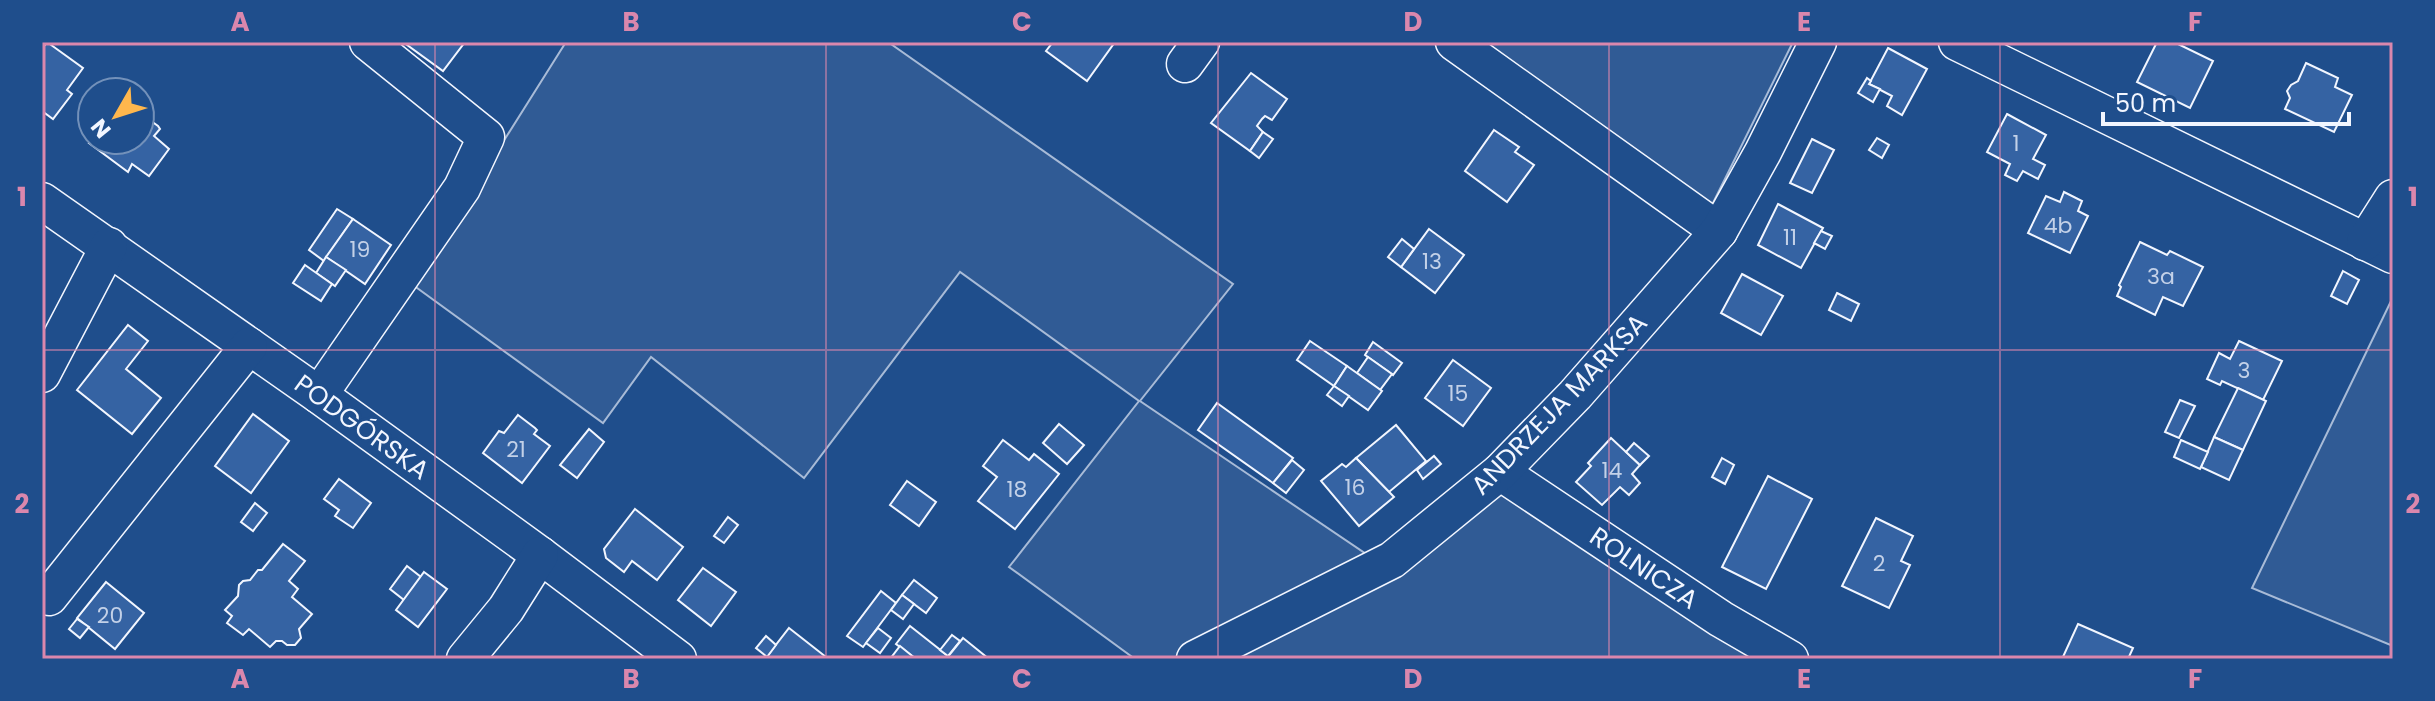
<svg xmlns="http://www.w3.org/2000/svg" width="2435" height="701" viewBox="0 0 2435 701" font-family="Poppins,sans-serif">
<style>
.built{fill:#305b95;stroke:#a8bbd7;stroke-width:2}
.building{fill:#3563a3;stroke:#f2f6ff;stroke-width:2}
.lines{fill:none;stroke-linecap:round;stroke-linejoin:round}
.minor-casing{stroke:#f2f6ff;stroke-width:39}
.minor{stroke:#1f4e8c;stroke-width:36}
.grid{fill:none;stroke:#da87ad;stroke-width:2;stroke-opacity:0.55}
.labels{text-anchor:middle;stroke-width:6;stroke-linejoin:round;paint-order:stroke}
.number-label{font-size:22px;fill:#c3d1e8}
.street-label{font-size:26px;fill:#f2f6ff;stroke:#1f4e8c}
.neatline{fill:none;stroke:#da87ad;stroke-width:3}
.grid-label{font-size:26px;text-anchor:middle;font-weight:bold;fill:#da87ad}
</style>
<rect width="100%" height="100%" fill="#1f4e8c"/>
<g class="built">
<path d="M566,42H888L1233,284L1140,401L1369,556L1173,659H1135L1009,567L1139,401L960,272L804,478L651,357L603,423L413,285Z"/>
<path d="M1468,42H1793L1712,205Z"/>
<path d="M2393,297V646L2252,588Z"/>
<path d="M1500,490L1773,659H1219Z"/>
</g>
<g class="building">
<path d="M47,42L83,68L67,90L72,94L53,119L42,111V49Z"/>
<path d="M403,42H465L443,71Z"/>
<path d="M1053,42H1115L1087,81L1046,51Z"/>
<path d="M2157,42H2174L2213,61L2190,108L2137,82Z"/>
<path d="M1888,48L1927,69L1902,115L1887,106L1892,96L1869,84Z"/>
<path d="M2306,63L2338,78L2335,87L2352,95L2334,132L2285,109L2290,98L2287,91L2291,85L2298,81Z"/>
<path d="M1251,73L1287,99L1272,120L1265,116L1262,119L1257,126L1263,132L1250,151L1211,123Z"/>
<path d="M1867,78L1871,81L1869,84L1880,89L1873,102L1858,93Z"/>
<path d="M140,113L158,126L160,129L154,136L169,149L149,176L132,164L128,172L89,143L92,139L140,140Z"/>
<path d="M2007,114L2046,135L2033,159L2045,165L2038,179L2023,171L2017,181L2005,175L2010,164L1987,152Z"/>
<path d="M1494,130L1519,147L1515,152L1534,165L1507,202L1465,171Z"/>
<path d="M1263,132L1273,139L1259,158L1250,151Z"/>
<path d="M1877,138L1889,145L1882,158L1869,150Z"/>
<path d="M1812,139L1834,150L1812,193L1790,183Z"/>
<path d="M2064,192L2082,201L2078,211L2088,216L2070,253L2028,233L2046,196L2060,202Z"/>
<path d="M1778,204L1823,228L1801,268L1758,245Z"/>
<path d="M337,209L353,219L324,261L309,250Z"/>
<path d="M353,219L391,245L365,284L326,257Z"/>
<path d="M1429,229L1464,255L1435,293L1401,267Z"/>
<path d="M1821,231L1832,236L1825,249L1814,243Z"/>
<path d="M1402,239L1414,249L1401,267L1388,257Z"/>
<path d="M2140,242L2167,255L2170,251L2203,267L2183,306L2163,297L2155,315L2117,296L2121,287L2119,285Z"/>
<path d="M326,257L346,270L335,286L316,273Z"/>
<path d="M305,265L332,284L321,301L293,283Z"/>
<path d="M2343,271L2359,280L2347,304L2331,296Z"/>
<path d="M1742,274L1783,296L1761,335L1721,313Z"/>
<path d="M1837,293L1859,304L1851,321L1829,310Z"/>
<path d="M128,325L148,341L126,369L161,398L132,434L77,390Z"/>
<path d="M1310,341L1347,366L1334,386L1297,360Z"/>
<path d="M2239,341L2282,361L2263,400L2222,381L2220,385L2207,379L2219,353L2230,359Z"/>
<path d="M1373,342L1402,363L1393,375L1365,355Z"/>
<path d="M1368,357L1392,374L1380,390L1357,373Z"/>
<path d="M1453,360L1491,388L1463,426L1425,398Z"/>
<path d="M1347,366L1382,391L1368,410L1334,386Z"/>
<path d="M1334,386L1349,396L1342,406L1327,395Z"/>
<path d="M2238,388L2266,401L2243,450L2214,437Z"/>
<path d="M2180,400L2195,406L2179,438L2165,432Z"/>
<path d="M1217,403L1293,458L1273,483L1198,430Z"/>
<path d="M253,414L289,441L251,493L215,466Z"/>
<path d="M518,415L535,428L537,430L534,434L550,446L522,483L483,453L499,431L504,433Z"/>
<path d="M1059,424L1084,445L1067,464L1043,443Z"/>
<path d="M1396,425L1426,461L1389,492L1356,458Z"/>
<path d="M589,429L604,442L577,478L560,465Z"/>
<path d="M2214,437L2243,450L2229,480L2201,467Z"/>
<path d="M1611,438L1640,465L1632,474L1640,483L1629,495L1620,487L1602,505L1576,482L1591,466L1588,463Z"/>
<path d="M1003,440L1029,460L1034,454L1059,474L1015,529L978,501L997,477L983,466Z"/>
<path d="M2181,440L2208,452L2200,469L2174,457Z"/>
<path d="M1634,443L1649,456L1640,465L1626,452Z"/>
<path d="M1434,456L1441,464L1423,479L1417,470Z"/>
<path d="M1356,458L1394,497L1359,526L1321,481L1342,464L1346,467Z"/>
<path d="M1722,458L1734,465L1725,484L1712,477Z"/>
<path d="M1292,460L1304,470L1286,493L1273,483Z"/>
<path d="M1768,476L1812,499L1766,589L1722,567Z"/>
<path d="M339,479L371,503L353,528L335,516L339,510L324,499Z"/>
<path d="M907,481L936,502L919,526L890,505Z"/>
<path d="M255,503L267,513L253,531L241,522Z"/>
<path d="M635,509L683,547L657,580L632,561L624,572L606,558L604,549Z"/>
<path d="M728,517L738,525L724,543L714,536Z"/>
<path d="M1876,518L1913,536L1901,561L1910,565L1889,608L1842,586Z"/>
<path d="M283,544L305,561L289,581L298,589L292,597L312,614L299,629L301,638L295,645H287L282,641H276L270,647L249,629L243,635L227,623L232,616L225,610L238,596L239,585L243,581L250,580L258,570H262Z"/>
<path d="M407,566L421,577L404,600L390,589Z"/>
<path d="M703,568L736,592L711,626L678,600Z"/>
<path d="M424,572L447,589L418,627L396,610Z"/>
<path d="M914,580L937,598L926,613L902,595Z"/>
<path d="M106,582L144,613L115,649L77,618Z"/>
<path d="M881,591L896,603L863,647L847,636Z"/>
<path d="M902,595L914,604L903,619L891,610Z"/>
<path d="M77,619L89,627L80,638L69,629Z"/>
<path d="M2078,624L2133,648L2128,659H2062Z"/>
<path d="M910,626L948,656L946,659H916L896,644Z"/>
<path d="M789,628L826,657L825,659H765Z"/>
<path d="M878,628L891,638L880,653L866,643Z"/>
<path d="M952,635L960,641L948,656L940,650Z"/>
<path d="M766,636L776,645L767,657L756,648Z"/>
<path d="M963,638L989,659H946Z"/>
<path d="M900,646L916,659H890Z"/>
</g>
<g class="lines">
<defs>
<g id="minor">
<path d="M1454,42L1719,231"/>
<path d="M1957,42L2393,255"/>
<path d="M1185,64L1201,42"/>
<path d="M42,201L319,395L540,555L678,659"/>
<path d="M2365,242L2393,198"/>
<path d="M42,374L109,246"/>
<path d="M319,395L462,188L486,137L368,42"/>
<path d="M1500,472L1721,619L1790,659"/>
<path d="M49,597L249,346"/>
<path d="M465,659L506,609L540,555"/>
<path d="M1195,659L1392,560L1500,472L1575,395L1719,231L1763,152L1818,42"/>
</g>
</defs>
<use href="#minor" class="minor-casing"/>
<use href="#minor" class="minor"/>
</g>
<path class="grid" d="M435,42V659M826,42V659M1218,42V659M1609,42V659M2000,42V659M42,350H2393"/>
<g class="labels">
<g class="number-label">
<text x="2016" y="151">1</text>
<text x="2058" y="233">4b</text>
<text x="1790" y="245">11</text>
<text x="360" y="257">19</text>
<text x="1432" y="269">13</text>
<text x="2161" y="284">3a</text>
<text x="2244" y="378">3</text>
<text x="1458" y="401">15</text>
<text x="516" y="457">21</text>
<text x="1612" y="478">14</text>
<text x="1355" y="495">16</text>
<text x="1017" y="497">18</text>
<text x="1879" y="571">2</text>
<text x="110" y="623">20</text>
</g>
<g class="street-label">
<text transform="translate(1559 404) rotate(-46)" y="9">ANDRZEJA MARKSA</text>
<text transform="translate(362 427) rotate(36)" y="9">PODGÓRSKA</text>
<text transform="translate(1644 568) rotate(34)" y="9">ROLNICZA</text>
</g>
</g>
<rect width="2435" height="701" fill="none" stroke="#1f4e8c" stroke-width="88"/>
<g transform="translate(116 116) rotate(231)"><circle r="38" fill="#1f4e8c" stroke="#7391ba" stroke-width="2"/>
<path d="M0-6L14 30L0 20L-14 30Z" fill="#ffb74d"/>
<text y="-12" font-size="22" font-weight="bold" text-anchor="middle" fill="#f2f6ff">N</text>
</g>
<path d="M2103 112v12h246v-12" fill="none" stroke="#f2f6ff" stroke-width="4"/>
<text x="2115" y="112" font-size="24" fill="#f2f6ff" stroke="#1f4e8c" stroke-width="6" paint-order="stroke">50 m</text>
<rect x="44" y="44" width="2347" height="613" class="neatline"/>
<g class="grid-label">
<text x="240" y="31">A</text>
<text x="631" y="31">B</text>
<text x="1022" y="31">C</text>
<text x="1413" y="31">D</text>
<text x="1804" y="31">E</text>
<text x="2195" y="31">F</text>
<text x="22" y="206">1</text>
<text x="2413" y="206">1</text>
<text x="22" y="513">2</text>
<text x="2413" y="513">2</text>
<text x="240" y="688">A</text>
<text x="631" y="688">B</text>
<text x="1022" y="688">C</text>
<text x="1413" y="688">D</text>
<text x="1804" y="688">E</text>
<text x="2195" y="688">F</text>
</g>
</svg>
